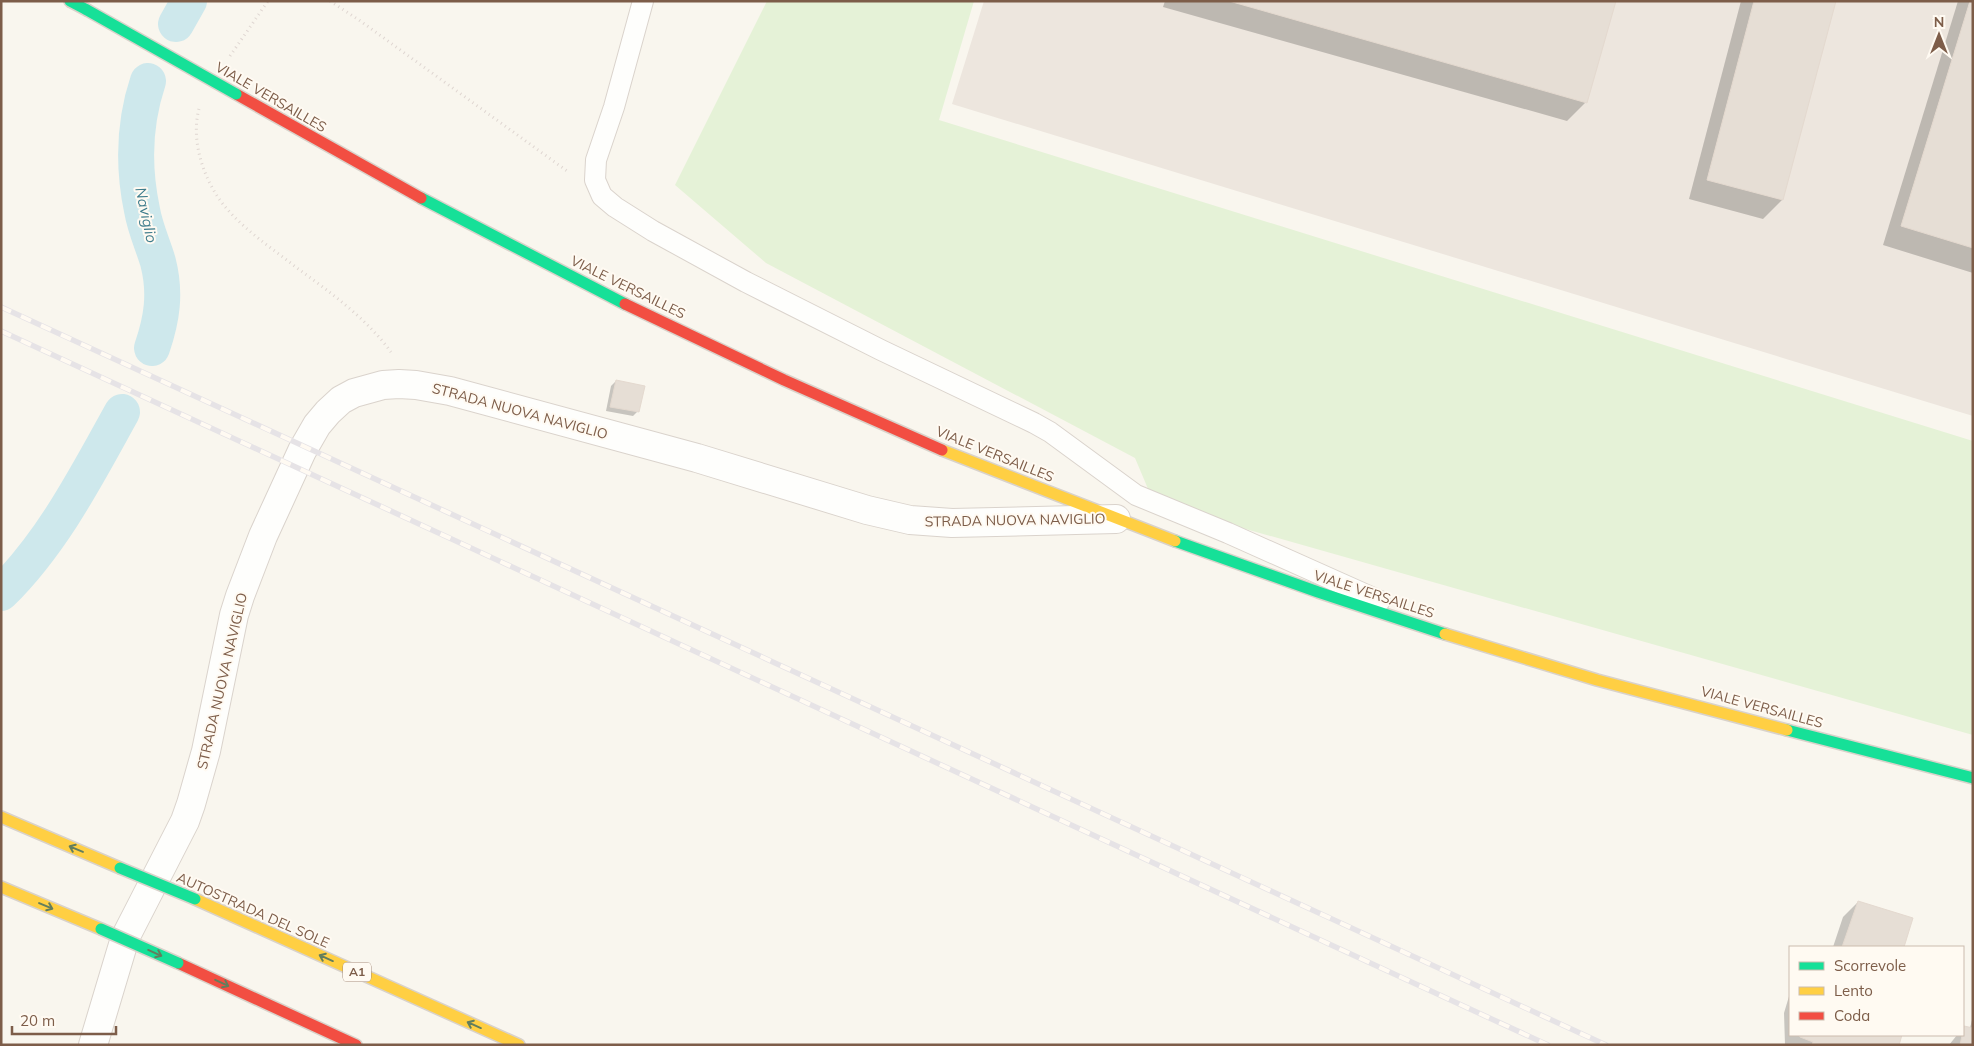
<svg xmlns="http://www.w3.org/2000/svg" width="1974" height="1046" viewBox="0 0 1974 1046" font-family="Mulish,sans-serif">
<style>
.industrial{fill:#ede6de}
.green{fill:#e5f2d7}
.shadow{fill:#0003}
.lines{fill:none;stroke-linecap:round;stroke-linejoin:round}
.canal{stroke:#cee8ec;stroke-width:36}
.building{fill:#e6ded5;stroke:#e4d9cf}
.lane-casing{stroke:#dad3cc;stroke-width:22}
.street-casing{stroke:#dad3cc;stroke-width:30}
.fast-casing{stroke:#d9d2ca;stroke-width:14}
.slow-casing{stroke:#d9d2ca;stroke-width:14}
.jam-casing{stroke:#d9d2ca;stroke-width:14}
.path{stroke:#dfd6d1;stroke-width:3;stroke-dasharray:1 4;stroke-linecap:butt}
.lane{stroke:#fefefc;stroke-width:20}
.street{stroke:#fefefc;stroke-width:28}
.fast{stroke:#16e098;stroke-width:11}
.slow{stroke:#ffcf43;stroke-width:11}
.jam{stroke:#f24e42;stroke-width:11}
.rail-casing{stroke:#e6e3e6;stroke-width:5.5}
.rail{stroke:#fffaf2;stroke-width:4;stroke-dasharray:11;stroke-linecap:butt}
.fast-bridge-casing{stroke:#d9d2ca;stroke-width:14;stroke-linecap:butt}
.fast-bridge{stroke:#16e098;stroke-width:11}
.oneway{stroke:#637e5d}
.labels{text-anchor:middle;stroke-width:4;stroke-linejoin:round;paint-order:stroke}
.shield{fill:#fffaf2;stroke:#a48c7c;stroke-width:1}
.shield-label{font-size:12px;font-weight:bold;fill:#7d5d49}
.street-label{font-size:14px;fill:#7d5d49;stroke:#fffaf2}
.water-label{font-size:15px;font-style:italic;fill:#3d7b8b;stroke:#fffaf2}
</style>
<rect width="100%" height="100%" fill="#f9f6ee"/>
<path class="industrial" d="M984,1H1973V416L952,104Z"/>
<path class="green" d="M767,1H974L939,120L1973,441V735L1154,503L1135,458L766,263L675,185Z"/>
<g class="shadow">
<path d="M1165,1H1615L1586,102L1567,121L1163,7Z"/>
<path d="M1741,1H1834L1782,200L1763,219L1689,199Z"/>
<path d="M1958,1H1973V273L1883,245Z"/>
<path d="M616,381L637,412L633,416L606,411L611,386Z"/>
<path d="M1858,902L1912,919L1902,947H1833L1843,917Z"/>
<path d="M1790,993V1035H1901L1898,1045H1785L1784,1013Z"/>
<path d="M1973,1016V1045H1949L1957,1035H1963V1029L1965,1027L1970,1028Z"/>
</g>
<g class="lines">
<g class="canal">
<path d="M176,24L189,1"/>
<path d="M148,81C134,123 133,167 142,210C145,228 153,245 158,262C166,293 162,319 152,348"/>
<path d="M1,593C53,542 87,475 122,412"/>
</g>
</g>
<g class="building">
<path d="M1229,1H1616L1587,103Z"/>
<path d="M1754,1H1836L1783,200L1707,180Z"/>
<path d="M1970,1H1973V248L1901,226Z"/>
<path d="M616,380L645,386L639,412L610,407Z"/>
<path d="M1858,901L1913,918L1904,947H1842Z"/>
<path d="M1964,1026L1973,1028V1045H1960Z"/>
<path d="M1799,1035H1902L1899,1045H1812L1813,1042L1800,1037Z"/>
</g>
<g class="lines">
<defs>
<path id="lane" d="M643,1L614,107L596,160L595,180L602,196L615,207L653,231L746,282L881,350L1034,423L1050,432L1136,495L1228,533L1380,601"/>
<path id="street" d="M93,1045L125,938L185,821L191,804L206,751L234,615L240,596L263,536L302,451L317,425L328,412L341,400L354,393L383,385L399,384L416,385L450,391L697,458L867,510L910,520L952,523L1116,519"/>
<g id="fast">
<path d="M70,1L87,10"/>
<path d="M421,198L625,304"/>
<path d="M1175,541L1318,592L1445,634"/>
<path d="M1787,730L1973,778"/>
</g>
<g id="slow">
<path d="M942,450L1175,541"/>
<path d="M1445,634L1597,680L1787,730"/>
<path d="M1,817L120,868"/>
<path d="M1,887L101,929"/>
<path d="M195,899L519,1045"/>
</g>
<g id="jam">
<path d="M236,94L421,198"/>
<path d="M625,304L784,380L942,450"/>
<path d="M178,963L356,1045"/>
</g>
</defs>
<use href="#lane" class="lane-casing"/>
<use href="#street" class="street-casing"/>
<use href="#fast" class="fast-casing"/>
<use href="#slow" class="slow-casing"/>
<use href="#jam" class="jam-casing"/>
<g class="path">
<path d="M330,1L359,20L567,171"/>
<path d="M230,56L268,1"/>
<path d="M199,109C190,142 205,184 227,209C247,232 273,249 297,268C330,292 367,319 391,352"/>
</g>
<use href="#lane" class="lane"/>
<use href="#street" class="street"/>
<use href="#fast" class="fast"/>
<use href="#slow" class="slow"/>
<use href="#jam" class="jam"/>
<defs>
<g id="rail">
<path d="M1,307L1606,1045"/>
<path d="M1,331L1548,1045"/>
</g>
</defs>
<use href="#rail" class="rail-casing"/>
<use href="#rail" class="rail"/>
<defs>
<g id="fast-bridge">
<path d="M87,10L236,94"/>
<path d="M120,868L195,899"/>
<path d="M101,929L178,963"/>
</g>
</defs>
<use href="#fast-bridge" class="fast-bridge-casing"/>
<use href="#fast-bridge" class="fast-bridge"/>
</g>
<defs><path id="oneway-shaft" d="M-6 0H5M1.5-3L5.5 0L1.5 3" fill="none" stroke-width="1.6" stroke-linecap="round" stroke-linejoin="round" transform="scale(1.25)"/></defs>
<g class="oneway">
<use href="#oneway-shaft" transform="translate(76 849) rotate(-157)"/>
<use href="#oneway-shaft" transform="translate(46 906) rotate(23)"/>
<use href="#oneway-shaft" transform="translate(155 953) rotate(24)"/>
<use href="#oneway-shaft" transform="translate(326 958) rotate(-156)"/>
<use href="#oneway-shaft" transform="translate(222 983) rotate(25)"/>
<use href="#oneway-shaft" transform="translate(474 1025) rotate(-156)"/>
</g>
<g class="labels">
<rect class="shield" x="343" y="962.5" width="28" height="19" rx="4"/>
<g class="shield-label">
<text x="357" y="976">A1</text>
</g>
<g class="street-label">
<text transform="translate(271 97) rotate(30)" y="5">VIALE VERSAILLES</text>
<text transform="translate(628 287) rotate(26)" y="5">VIALE VERSAILLES</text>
<text transform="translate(520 411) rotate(15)" y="5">STRADA NUOVA NAVIGLIO</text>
<text transform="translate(995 454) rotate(22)" y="5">VIALE VERSAILLES</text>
<text transform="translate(1015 520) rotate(-1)" y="5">STRADA NUOVA NAVIGLIO</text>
<text transform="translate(1374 594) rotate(18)" y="5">VIALE VERSAILLES</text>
<text transform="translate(222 681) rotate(-77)" y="5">STRADA NUOVA NAVIGLIO</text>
<text transform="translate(1762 707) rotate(15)" y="5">VIALE VERSAILLES</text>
<text transform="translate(253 910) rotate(24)" y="5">AUTOSTRADA DEL SOLE</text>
</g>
<g class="water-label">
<text transform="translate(146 215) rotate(78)" y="5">Naviglio</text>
</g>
</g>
<rect width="1974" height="1046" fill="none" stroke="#7d5d49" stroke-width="5"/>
<rect x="1789" y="946" width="175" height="90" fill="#fffaf2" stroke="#cbbbae"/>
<rect x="1799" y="962" width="25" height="8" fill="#16e098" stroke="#cbbbae"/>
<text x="1834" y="971" font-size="15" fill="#7d5d49">Scorrevole</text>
<rect x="1799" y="987" width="25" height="8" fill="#ffcf43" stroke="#cbbbae"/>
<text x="1834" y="996" font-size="15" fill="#7d5d49">Lento</text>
<rect x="1799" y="1012" width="25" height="8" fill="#f24e42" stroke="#cbbbae"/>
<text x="1834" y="1021" font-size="15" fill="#7d5d49">Coda</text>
<g transform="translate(1939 35)" stroke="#fffaf2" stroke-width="4" paint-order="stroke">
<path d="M0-4L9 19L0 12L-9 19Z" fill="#7d5d49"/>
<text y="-8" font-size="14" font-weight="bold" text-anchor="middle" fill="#7d5d49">N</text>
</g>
<path d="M12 1026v8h104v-8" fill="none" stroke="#7d5d49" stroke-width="2.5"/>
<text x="20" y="1026" font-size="15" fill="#7d5d49" stroke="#fffaf2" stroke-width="4" paint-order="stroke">20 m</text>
</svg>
